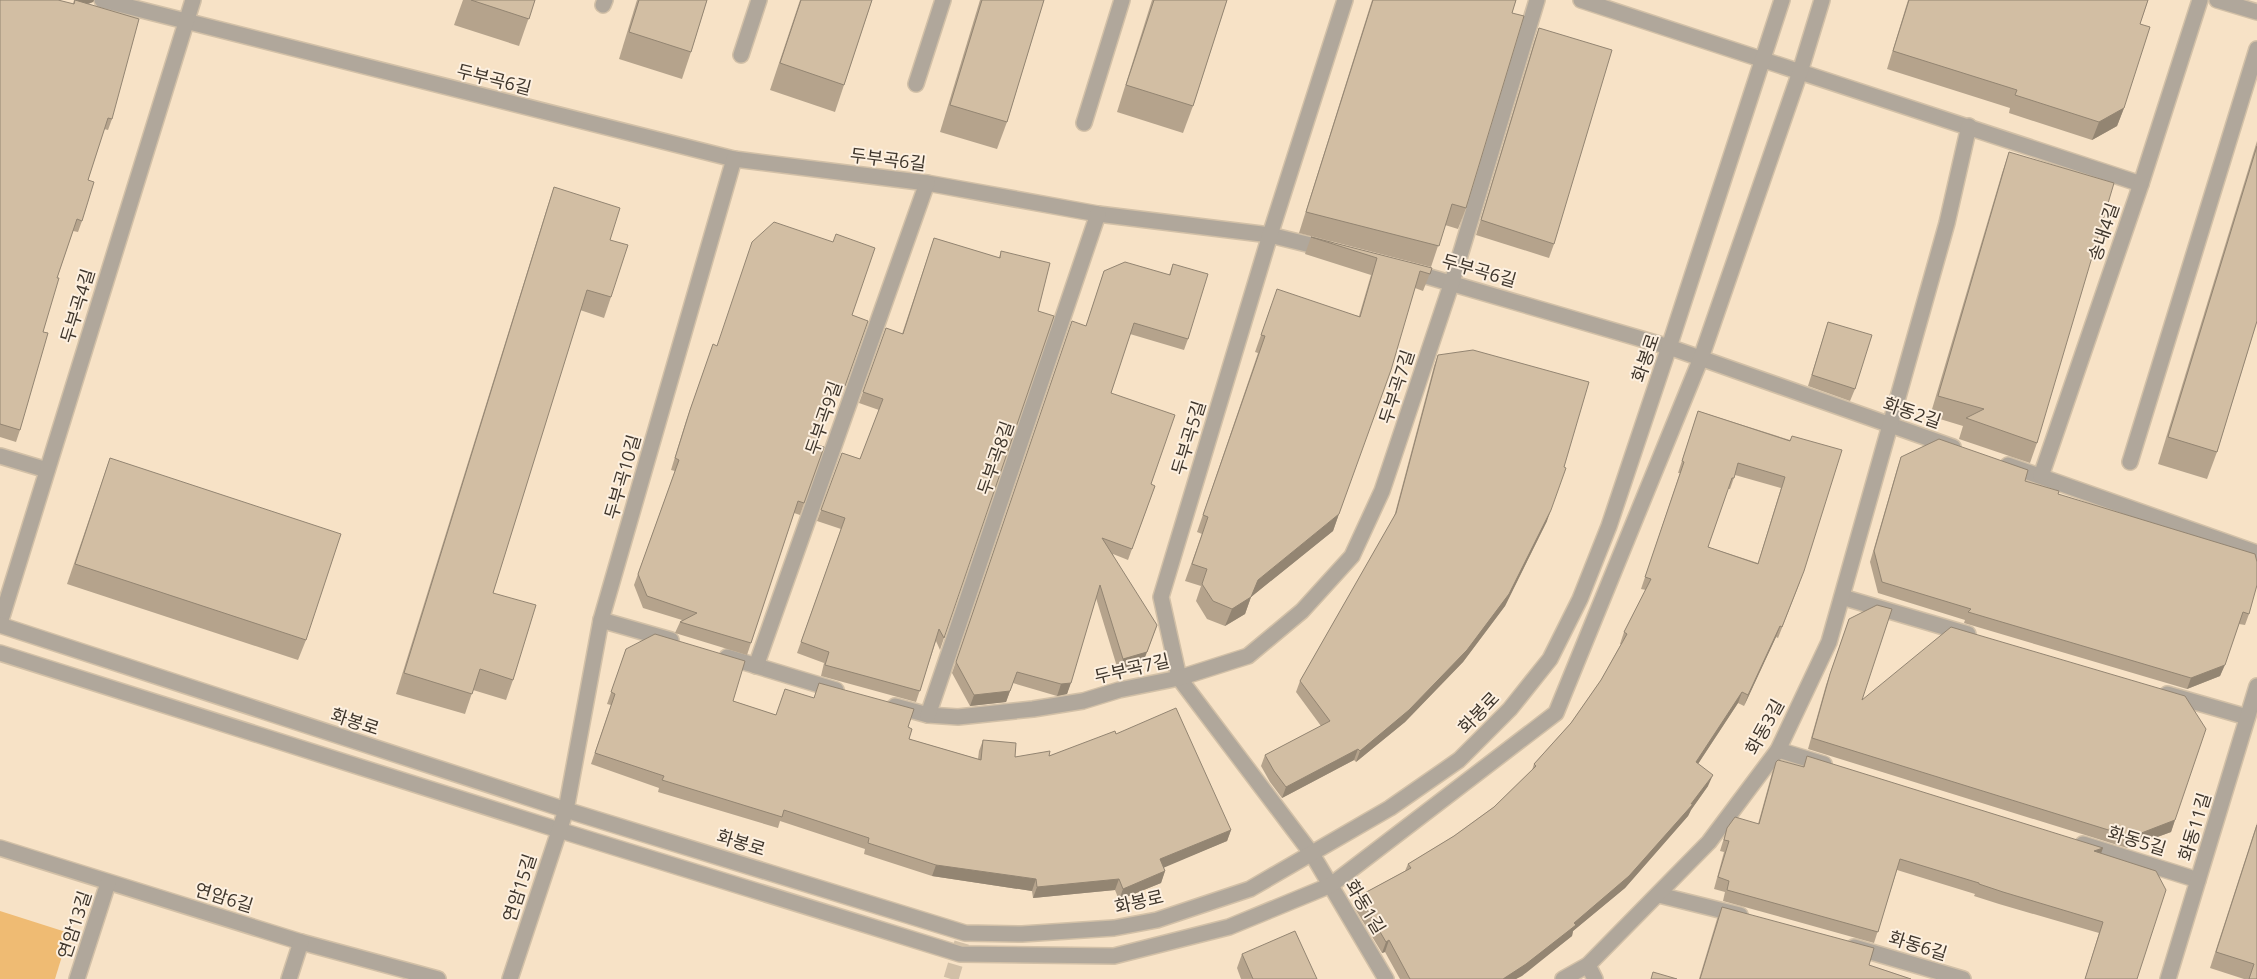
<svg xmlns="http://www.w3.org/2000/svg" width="2257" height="979" viewBox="0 0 2257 979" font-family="'Open Sans','Noto Sans KR',sans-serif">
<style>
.park{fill:#efbb73}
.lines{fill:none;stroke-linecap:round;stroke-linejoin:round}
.minor-tunnel{stroke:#d2c0a7;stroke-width:15;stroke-dasharray:15 8;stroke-linecap:butt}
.minor-casing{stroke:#d2c0a7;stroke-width:18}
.minor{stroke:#b0a79b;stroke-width:15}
.wall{fill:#b5a38c;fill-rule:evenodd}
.shaded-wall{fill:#938572}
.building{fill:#d2bea3;stroke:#938572;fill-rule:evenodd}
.labels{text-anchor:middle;stroke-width:4;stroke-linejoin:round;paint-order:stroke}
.street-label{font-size:18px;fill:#3f362c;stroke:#fdf0e0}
</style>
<rect width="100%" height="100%" fill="#f7e2c6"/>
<path class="park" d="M0,911L69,933L55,979H0Z"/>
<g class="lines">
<path class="minor-tunnel" d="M951,979L964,935"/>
<defs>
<g id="minor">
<path d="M102,0L734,159L927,183L1098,214L1270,235L1327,249"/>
<path d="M1345,0L1270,235L1161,597L1179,678L1312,854L1386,979"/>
<path d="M1581,0L2141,184"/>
<path d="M2217,0L2257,12"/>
<path d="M603,5L605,0"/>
<path d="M741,55L759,0"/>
<path d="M916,84L943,0"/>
<path d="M1084,123L1122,0"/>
<path d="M1409,271L1669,347L1953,447"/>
<path d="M0,456L47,470"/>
<path d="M2130,462L2257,49"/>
<path d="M2008,465L2257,553"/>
<path d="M2041,476L2141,184L2200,0"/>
<path d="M1842,597L1968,634"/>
<path d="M601,620L671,640"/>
<path d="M0,623L193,0"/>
<path d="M0,625L566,810L965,933L1022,934L1114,928L1157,920L1250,889L1390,808L1459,760L1510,709L1550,659L1580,599L1609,526L1669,347L1782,0"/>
<path d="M0,653L559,830L960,954L1114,956L1229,927L1331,885L1556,713L1701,358L1800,72L1822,0"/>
<path d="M727,657L836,690"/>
<path d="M756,666L927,183"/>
<path d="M2167,694L2247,717"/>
<path d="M895,706L928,715L958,717L1033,709L1083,701L1119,690L1179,678L1248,656L1302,611L1352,556L1382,491L1452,282L1537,0"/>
<path d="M928,715L1098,214"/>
<path d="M1778,750L1824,764"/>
<path d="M2083,844L2198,880"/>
<path d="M0,848L301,942L438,979"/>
<path d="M1659,895L1740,915"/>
<path d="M1854,947L1963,979"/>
<path d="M1588,965L1595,979"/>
<path d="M77,979L108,883"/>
<path d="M289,979L301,942"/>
<path d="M510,979L566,810L601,620L734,159"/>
<path d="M1563,979L1588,965L1709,842L1778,750L1829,642L1947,223L1969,126"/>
<path d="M2168,979L2257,686"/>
</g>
</defs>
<use href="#minor" class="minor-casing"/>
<use href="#minor" class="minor"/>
</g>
<g class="wall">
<path d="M0,0L73,4L74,0H94L93,2L88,4L112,119L108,130L104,129L88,180L82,221L78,232L73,231L57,278L43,332L20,430L16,442L0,437Z"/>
<path d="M463,0H535L519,46L454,25Z"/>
<path d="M637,0H707L691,52L682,79L619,59Z"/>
<path d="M800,0H872L844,85L835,112L770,90Z"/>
<path d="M980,0H1044L1007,122L997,149L940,132Z"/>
<path d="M1152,0H1227L1193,106L1183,133L1117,112Z"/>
<path d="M1372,0H1516L1512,13L1466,208L1458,229L1445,225L1431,267L1299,233Z"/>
<path d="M1908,0H2148L2140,24L2124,108L2117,126L2092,140L2009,113L2010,108L1887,69Z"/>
<path d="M1539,28L1554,244L1549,258L1476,235L1534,42Z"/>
<path d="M2257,141V321L2217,452L2207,479L2158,464Z"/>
<path d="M2009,152L2037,443L2030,463L1959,439L1963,426L1930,416L2002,173Z"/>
<path d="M554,187L610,240L611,297L604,318L580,310L493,593L513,680L506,700L473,690L465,714L396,694L547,208Z"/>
<path d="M1311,237L1432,268L1423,291L1415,288L1333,531L1251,597L1245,614L1225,626L1207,619L1196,601L1201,586L1185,581L1202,534L1197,532L1258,353L1255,352L1271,306L1359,316L1371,275L1305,254Z"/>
<path d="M934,238L999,258L1001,251L944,638L940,650L936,641L916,702L821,676L824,663L797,653L841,529L817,521L842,453L860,459L879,410L859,403L886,328L902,334Z"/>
<path d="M1173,264L1188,339L1184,350L1130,334L1111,393L1151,484L1155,486L1128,560L1113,554L1143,663L1118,670L1096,598L1067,694L1057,696L1013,683L1006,702L970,706L952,673L1068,333L1086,326L1104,271L1169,275Z"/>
<path d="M852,315L868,321L841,397L831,393L815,444L824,447L800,515L794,513L747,655L675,633L680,622L682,620L643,608L634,585L675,471L671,470L686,421L709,356L717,346Z"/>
<path d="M1828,322L1855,389L1850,401L1808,386Z"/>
<path d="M1438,355L1547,521L1505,606L1463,662L1405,722L1356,762L1354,760L1282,798L1270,782L1261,766L1265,755L1321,726L1296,692L1300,681L1394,517L1434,366Z"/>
<path d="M1698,411L1790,440L1800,582L1778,638L1776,637L1744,706L1738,703L1698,764L1708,786L1691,810L1688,816L1625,888L1573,931L1572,936L1516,979H1400L1385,952L1382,953L1354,907L1359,896L1405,871L1408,864L1454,836L1494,807L1532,770L1534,764L1571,723L1601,680L1621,644H1620L1624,632L1646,590L1641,589L1680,473H1678ZM1735,475L1781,488L1758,563L1708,547L1728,489H1730Z"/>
<path d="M1901,457L2025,481L2058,494L2249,614L2245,625L2239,624L2220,676L2187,689L1964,623L1965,620L1878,593L1870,562L1897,469Z"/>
<path d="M110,458L306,640L298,660L67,584Z"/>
<path d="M1849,619L1862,700L2175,820L2171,832L2127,848L1808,749L1826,685Z"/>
<path d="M626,649L733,701L776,715L814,698L819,683L908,727L909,739L978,759L979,751L983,740L1015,757L1049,756L1116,734L1231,830L1227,841L1163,867L1165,871L1161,883L1119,900L1115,890L1033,898L1032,891L932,876L864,854L865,849L780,821L778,828L658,792L659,788L591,764L611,705L607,704Z"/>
<path d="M1807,756L2101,853L2137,979H2085L2099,933L1999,904L1974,896L1975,894L1897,870L1874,943L1723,901L1725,892L1714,889L1724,852L1720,851L1727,828L1758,824L1772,773L1776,762L1803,767Z"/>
<path d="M2257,823V979H2244L2210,968Z"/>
<path d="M1722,907L1869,965L1911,979H1699L1717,919Z"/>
<path d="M1242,954L1317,979H1241L1237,968Z"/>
</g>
<g class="shaded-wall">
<path d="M75,0H94L93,2L72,9Z"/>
<path d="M2124,108L2117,126L2092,140L2099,122Z"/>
<path d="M1551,510L1547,521L1505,606L1463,662L1405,722L1356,762L1360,751Z"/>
<path d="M1339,514L1333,531L1251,597L1245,614L1225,626L1232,609L1258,580Z"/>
<path d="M1157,625L1143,663L1118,670L1123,659Z"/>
<path d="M1780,626L1776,637L1744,706L1748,695Z"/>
<path d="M2225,665L2220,676L2187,689L2191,678Z"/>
<path d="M1071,683L1067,694L1057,696L1061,684Z"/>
<path d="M1010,691L1006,702L970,706L974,695Z"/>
<path d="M1742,692L1738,703L1692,773L1696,762Z"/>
<path d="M1358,749L1354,760L1282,798L1286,787Z"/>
<path d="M1713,775L1708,786L1691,810L1688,816L1625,888L1573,931L1572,936L1522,976L1516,979H1503L1574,923L1691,804Z"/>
<path d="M2175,820L2171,832L2127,848L2131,837Z"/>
<path d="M1231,830L1227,841L1156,871L1160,859Z"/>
<path d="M2103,848L2099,859L2094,851Z"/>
<path d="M936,865L1036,879L1032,891L932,876Z"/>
<path d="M1165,871L1161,883L1119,900L1123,889Z"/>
<path d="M1119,879L1115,890L1033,898L1037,887Z"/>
<path d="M1389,940L1385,952L1382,953L1386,942Z"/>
</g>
<g class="building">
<path d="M0,0H58L74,4L75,0L139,19L112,119L108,118L88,180L94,182L82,221L77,219L57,278H59L43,332L48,333L20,430L0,424Z"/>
<path d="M471,0H535L529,19Z"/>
<path d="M639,0H707L691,52L629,32Z"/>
<path d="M801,0H872L844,85L780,63Z"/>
<path d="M982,0H1044L1007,122L950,105Z"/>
<path d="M1154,0H1227L1193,106L1126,85Z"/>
<path d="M1373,0H1516L1512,13L1524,16L1466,208L1452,204L1439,246L1306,212Z"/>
<path d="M1909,0H2148L2140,24L2150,27L2124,108L2099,122L2015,95L2017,90L1893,51Z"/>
<path d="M1539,28L1612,50L1554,244L1481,220Z"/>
<path d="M2257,146V321L2217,452L2168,437Z"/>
<path d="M2009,152L2114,183L2037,443L1966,418L1984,409L1938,396Z"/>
<path d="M554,187L620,208L610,240L628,245L611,297L587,290L493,593L536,605L513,680L480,669L472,694L404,673Z"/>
<path d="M774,222L833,242L836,234L875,248L852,315L868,321L845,386L834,382L815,444L824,447L804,503L798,501L751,643L680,622L697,613L647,596L638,574L679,460L675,458L690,410L713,344L717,346L752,242Z"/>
<path d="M1311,237L1432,268L1430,274L1420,271L1391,370L1339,514L1258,580L1251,597L1232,609L1213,601L1202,584L1207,569L1192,564L1208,517L1203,515L1265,336L1261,335L1277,289L1360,317L1377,258Z"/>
<path d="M934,238L1000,258L1001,251L1050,263L1038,311L1054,316L944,638L939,629L920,691L825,665L829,652L801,642L845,518L821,510L842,453L860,459L883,399L863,392L886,328L903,334Z"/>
<path d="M1125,262L1170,275L1173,264L1208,274L1188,339L1134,323L1111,393L1175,415L1151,484L1155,486L1132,549L1102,538L1157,625L1147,652L1123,659L1100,585L1071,683L1061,684L1017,672L1010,691L974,695L956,662L1072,321L1086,326L1104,271Z"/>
<path d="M1828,322L1872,335L1855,389L1812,375Z"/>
<path d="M1473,350L1589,382L1564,467L1566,468L1551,510L1509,594L1467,650L1409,710L1360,751L1358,749L1286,787L1274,771L1265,755L1330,721L1300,681L1396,513L1438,355Z"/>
<path d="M1698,411L1790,441L1792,436L1842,450L1804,571L1782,627L1780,626L1748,695L1742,692L1696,762L1713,775L1691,804H1693L1629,876L1574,923L1576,925L1526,964L1503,979H1410L1389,940L1386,942L1359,896L1411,868L1408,864L1454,836L1494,807L1536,766L1534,764L1571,723L1601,680L1627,634L1624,632L1651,579L1645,577L1684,462L1682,461ZM1738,463L1785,477L1758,564L1708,547L1732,478H1734Z"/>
<path d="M1939,439L2028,470L2025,481L2059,491L2058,494L2255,554L2257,562V585L2249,614L2243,612L2225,665L2191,678L1968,612L1971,609L1882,582L1874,551L1901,457Z"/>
<path d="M110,458L341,534L306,640L75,564Z"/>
<path d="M1877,605L1892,609L1862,700L1951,627L2185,696L2206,729L2175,820L2131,837L1812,738L1830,674L1849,619Z"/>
<path d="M655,634L745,661L733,701L776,715L785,689L814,698L819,683L914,709L908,727L912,729L909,739L981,760L983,740L1016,743L1015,757L1050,751L1049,756L1115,731L1116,734L1176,708L1231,830L1160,859L1165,871L1123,889L1119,879L1037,887L1036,879L936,865L868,843L869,838L784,810L782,817L662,780L664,776L595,753L615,694L611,692L626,649Z"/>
<path d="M1807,756L2103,848L2094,851L2156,871L2166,890L2137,979H2085L2103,922L2003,892L1979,884V883L1900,859L1878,932L1727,890L1729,881L1718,877L1729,841L1724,840L1727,828L1735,817L1759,824L1776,762L1778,760L1804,767Z"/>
<path d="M2257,825V979H2249L2254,964L2216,952Z"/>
<path d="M1722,907L1874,948L1869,965L1911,979H1700Z"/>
<path d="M1295,931L1317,979H1253L1242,954Z"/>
<path d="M1653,972L1677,979H1651Z"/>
</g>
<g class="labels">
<g class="street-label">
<text transform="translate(494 80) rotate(14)" y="6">두부곡6길</text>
<text transform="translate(888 160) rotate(7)" y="6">두부곡6길</text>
<text transform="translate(2104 232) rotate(-71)" y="6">송내4길</text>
<text transform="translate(1479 271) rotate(16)" y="6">두부곡6길</text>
<text transform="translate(78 306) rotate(-73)" y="6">두부곡4길</text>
<text transform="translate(1646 358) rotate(-71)" y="6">화봉로</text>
<text transform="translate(1397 387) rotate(-72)" y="6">두부곡7길</text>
<text transform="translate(1912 413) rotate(19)" y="6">화동2길</text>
<text transform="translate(824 418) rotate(-71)" y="6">두부곡9길</text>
<text transform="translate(1189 438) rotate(-73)" y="6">두부곡5길</text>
<text transform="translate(996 458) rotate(-71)" y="6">두부곡8길</text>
<text transform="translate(623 477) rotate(-74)" y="6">두부곡10길</text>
<text transform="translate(1132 669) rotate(-13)" y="6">두부곡7길</text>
<text transform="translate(1479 713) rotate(-46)" y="6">화봉로</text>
<text transform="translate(355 722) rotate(18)" y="6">화봉로</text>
<text transform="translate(1765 727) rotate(-61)" y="6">화동3길</text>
<text transform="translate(2195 827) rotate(-73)" y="6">화동11길</text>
<text transform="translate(2137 841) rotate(17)" y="6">화동5길</text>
<text transform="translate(741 843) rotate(17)" y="6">화봉로</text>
<text transform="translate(520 888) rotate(-72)" y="6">연암15길</text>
<text transform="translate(224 898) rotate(17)" y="6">연암6길</text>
<text transform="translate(1139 902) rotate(-13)" y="6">화봉로</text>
<text transform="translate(1365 907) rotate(59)" y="6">화동1길</text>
<text transform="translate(75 925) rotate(-72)" y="6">연암13길</text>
<text transform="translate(1918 946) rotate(17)" y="6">화동6길</text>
</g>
</g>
</svg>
